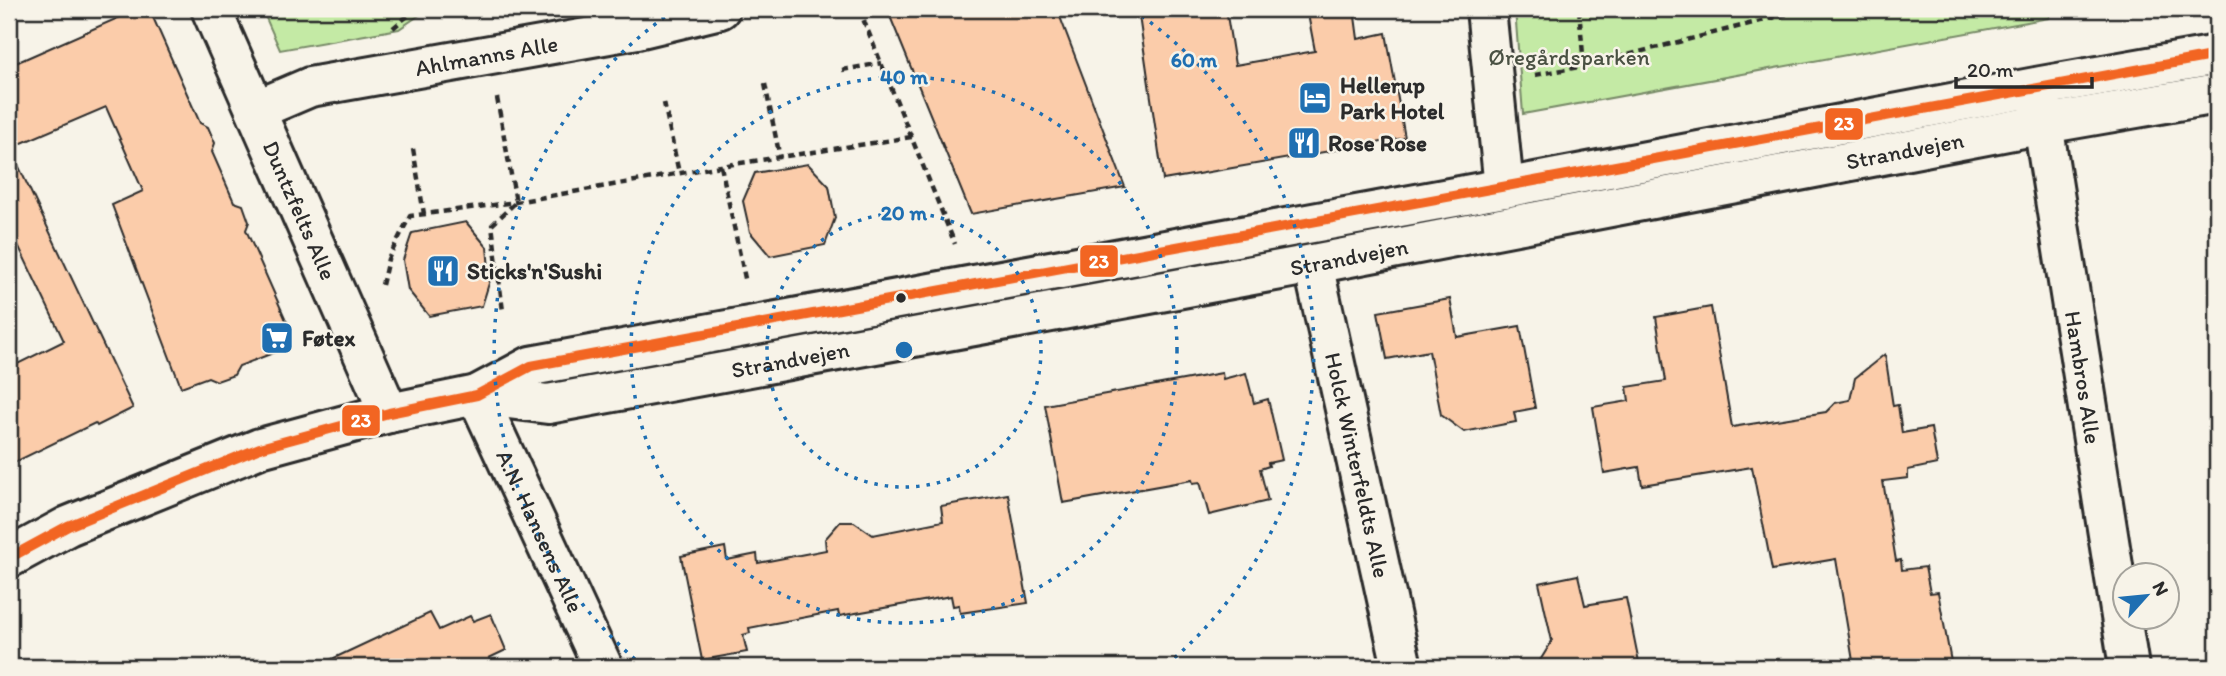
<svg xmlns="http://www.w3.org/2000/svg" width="2226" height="676" viewBox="0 0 2226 676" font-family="Itim,sans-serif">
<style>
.green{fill:#c4eaa5;stroke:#788a68;stroke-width:2}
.building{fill:#fbccaa;stroke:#2b2b2b;stroke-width:2}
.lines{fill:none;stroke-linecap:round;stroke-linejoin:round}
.minor-casing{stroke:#2b2b2b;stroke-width:44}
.major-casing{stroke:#2b2b2b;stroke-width:44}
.path{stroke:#2b2b2b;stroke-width:4.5;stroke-dasharray:7 5;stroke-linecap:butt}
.minor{stroke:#f7f3e8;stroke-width:38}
.major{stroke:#f7f3e8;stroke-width:38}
.bus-1-casing{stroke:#f7f3e8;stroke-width:16}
.bus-1{stroke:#f26522;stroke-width:10}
.ring{fill:none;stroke:#1f6fb2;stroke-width:3.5;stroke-dasharray:3.5 7}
.bus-dot{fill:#2b2b2b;stroke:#f7f3e8;stroke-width:2.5}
.labels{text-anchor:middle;stroke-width:5;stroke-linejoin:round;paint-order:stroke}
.street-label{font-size:23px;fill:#2b2b2b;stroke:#f7f3e8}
.park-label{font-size:23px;fill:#4a5143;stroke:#f7f3e8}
.poi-label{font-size:23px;font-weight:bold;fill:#2b2b2b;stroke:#f7f3e8;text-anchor:start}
.centre{fill:#1f6fb2;stroke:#f7f3e8;stroke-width:3.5}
.ring-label{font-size:21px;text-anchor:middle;font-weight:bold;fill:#1f6fb2;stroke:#f7f3e8;stroke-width:5;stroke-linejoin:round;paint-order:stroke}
.line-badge{stroke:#f7f3e8;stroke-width:2.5}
.badge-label{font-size:19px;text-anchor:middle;font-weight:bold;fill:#fff}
</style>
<rect width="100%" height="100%" fill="#f7f3e8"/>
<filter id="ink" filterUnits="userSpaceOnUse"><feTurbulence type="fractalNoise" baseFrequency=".0143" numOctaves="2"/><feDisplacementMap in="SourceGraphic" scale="14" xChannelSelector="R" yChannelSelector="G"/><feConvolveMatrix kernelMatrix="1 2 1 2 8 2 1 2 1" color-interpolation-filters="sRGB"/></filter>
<g filter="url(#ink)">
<g class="green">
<path d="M262,9H442L424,12L399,29L280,50Z"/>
<path d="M1515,9H2050L2049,18L1523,114Z"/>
</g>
<g class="building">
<path d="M138,9L152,15L200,123L208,127L215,143L212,152L234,202L243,205L249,222L246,230L290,329L281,350L239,366L234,375L217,381L208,377L181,387L112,205L143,191L106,107L10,148L133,408L97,426L95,423L9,465V368L64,341L9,226V66Z"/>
<path d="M887,9H1057L1125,187L971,214Z"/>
<path d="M1138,9H1226L1235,65L1315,51L1307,9H1354L1358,39L1386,33L1405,138L1163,180Z"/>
<path d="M808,164L829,186L835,218L825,245L770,256L750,232L743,201L755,173Z"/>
<path d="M466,222L487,247L490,280L482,306L429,316L408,290L403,260L412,233Z"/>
<path d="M1450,299L1457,337L1520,326L1535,408L1514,412L1516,422L1464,432L1441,415L1429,351L1387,359L1378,312Z"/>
<path d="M1711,307L1732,427L1826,412L1835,403L1850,400L1855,378L1885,354L1893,406L1898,405L1902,433L1931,428L1937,464L1908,470V478L1883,481L1896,561L1901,560L1902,570L1925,567L1930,593L1938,592L1952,667H1854L1836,559L1772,570L1752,467L1642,485L1639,467L1604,473L1593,407L1629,401L1627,387L1666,381L1656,317Z"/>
<path d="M1222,373L1223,379L1246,373L1254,403L1268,399L1282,460L1268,463L1269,466L1260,469L1268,501L1209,515L1200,482L1193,483L1192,480L1063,503L1045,405Z"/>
<path d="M1008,494L1028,603L960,613L959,605L953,606L951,596L839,616L838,611L749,628L750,633L743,635L747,652L702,660L681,556L725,547L727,560L757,554L758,563L826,550L825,539L840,522H854L873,535L943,521L941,506Z"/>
<path d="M1578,575L1585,605L1626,598L1640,667H1536L1552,641L1539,583Z"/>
<path d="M430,613L439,630L470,616L473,621L491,614L506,650L489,658L494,667H315Z"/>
</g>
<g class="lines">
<defs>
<g id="minor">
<path id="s1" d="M211,9L389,413"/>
<path d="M1486,9L1504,188"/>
<path id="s2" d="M2038,92L2129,667"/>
<path id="s3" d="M256,110L310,87L637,29L720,9"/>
<path id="s4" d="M1313,264L1402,667"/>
<path id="s5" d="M477,395L603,667"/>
</g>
<g id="major">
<path id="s6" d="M477,395L548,404L1313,264L2044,124L2217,94"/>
<path d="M9,558L68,526L260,448L389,413L477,395L531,366L1504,188L2041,86L2217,55"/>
</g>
</defs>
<use href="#minor" class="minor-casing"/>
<use href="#major" class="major-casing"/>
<g class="path">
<path d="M859,9L955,244"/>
<path d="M1579,9L1584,66"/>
<path d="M393,28L416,9"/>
<path d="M842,70L882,63"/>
<path d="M1535,75L1584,66L1808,9"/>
<path d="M765,84L780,158"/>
<path d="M497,98L516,202L492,225L503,311"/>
<path d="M664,103L679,173"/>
<path d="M413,149L424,214"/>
<path d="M721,166L746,283"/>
<path d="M382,285L388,259L410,216L516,202L721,166L912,137"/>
</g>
<use href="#minor" class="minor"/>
<use href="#major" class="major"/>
<defs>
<path id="bus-1" d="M9,558L68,526L260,448L389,413L477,395L531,366L2217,55"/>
</defs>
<use href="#bus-1" class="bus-1-casing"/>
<use href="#bus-1" class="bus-1"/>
</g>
</g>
<g class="ring">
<circle cx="904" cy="350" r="137"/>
<circle cx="904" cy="350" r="273"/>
<path d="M643 666A410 410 0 0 1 675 10M1133 10A410 410 0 0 1 1165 666"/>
</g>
<defs>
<symbol id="hotel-square" viewBox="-11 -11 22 22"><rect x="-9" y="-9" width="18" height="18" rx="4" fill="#1f6fb2" stroke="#f7f3e8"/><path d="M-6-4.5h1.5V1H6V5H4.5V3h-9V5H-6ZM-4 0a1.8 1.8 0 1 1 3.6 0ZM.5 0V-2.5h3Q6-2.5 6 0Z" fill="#fff"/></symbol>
<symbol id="restaurant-square" viewBox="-11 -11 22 22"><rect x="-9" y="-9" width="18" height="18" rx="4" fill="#1f6fb2" stroke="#f7f3e8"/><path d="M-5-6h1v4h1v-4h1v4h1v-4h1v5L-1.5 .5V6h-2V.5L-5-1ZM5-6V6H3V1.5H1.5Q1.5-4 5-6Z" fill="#fff"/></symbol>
<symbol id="supermarket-square" viewBox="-11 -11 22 22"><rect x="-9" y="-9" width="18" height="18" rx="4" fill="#1f6fb2" stroke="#f7f3e8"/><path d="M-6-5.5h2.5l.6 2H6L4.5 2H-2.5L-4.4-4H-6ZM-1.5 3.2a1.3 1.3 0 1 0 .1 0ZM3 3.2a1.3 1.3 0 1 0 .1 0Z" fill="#fff"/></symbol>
</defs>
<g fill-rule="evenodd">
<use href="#hotel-square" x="1296" y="79" width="38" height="38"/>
<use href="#restaurant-square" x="1285" y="124" width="38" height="38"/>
<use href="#restaurant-square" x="424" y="252" width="38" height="38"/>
<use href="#supermarket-square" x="258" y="319" width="38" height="38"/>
</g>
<circle class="bus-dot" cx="901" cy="298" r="6"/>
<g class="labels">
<g class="street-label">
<text dy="8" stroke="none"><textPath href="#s3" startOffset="238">Ahlmanns Alle</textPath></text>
<text dy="8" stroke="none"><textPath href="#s6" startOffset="1452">Strandvejen</textPath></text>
<text dy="8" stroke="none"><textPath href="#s1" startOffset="220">Duntzfelts Alle</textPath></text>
<text dy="8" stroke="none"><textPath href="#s6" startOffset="886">Strandvejen</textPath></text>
<text dy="8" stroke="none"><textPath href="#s6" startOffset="318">Strandvejen</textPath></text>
<text dy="8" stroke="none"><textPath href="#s2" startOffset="289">Hambros Alle</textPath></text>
<text dy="8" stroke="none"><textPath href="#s4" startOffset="206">Holck Winterfeldts Alle</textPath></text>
<text dy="8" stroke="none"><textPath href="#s5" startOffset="150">A.N. Hansens Alle</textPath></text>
</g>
<g class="park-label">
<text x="1569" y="65">Øregårdsparken</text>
</g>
<g class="poi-label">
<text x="1340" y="93">Hellerup<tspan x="1340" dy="26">Park Hotel</tspan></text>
<text x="1328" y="151">Rose Rose</text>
<text x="467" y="279">Sticks'n'Sushi</text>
<text x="302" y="346">Føtex</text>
</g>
</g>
<circle cx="904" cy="350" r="10" class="centre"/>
<g class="ring-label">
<text x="1194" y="67">60 m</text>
<text x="904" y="84">40 m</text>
<text x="904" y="220">20 m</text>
</g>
<g class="line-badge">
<rect x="1824" y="107" width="40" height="34" rx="7" fill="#f26522"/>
<rect x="1079" y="244" width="40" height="34" rx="7" fill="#f26522"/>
<rect x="341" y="404" width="40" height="33" rx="7" fill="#f26522"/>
</g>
<g class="badge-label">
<text x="1844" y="130">23</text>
<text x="1099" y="268">23</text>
<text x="361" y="427">23</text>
</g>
<rect width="2226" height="676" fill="none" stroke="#f7f3e8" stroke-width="35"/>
<rect x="18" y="18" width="2191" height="641" fill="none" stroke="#2b2b2b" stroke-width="2.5" filter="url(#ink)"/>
<g transform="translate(2146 596) rotate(63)"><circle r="33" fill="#f7f3e8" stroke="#a5a39c" stroke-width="2"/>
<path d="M0-5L12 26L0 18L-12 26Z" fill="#1f6fb2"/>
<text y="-10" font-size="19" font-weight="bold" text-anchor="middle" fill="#2b2b2b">N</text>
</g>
<path d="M1956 77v10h136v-10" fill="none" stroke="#2b2b2b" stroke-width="3.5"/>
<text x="1967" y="77" font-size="21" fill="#2b2b2b" stroke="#f7f3e8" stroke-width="5" paint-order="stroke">20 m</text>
</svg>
